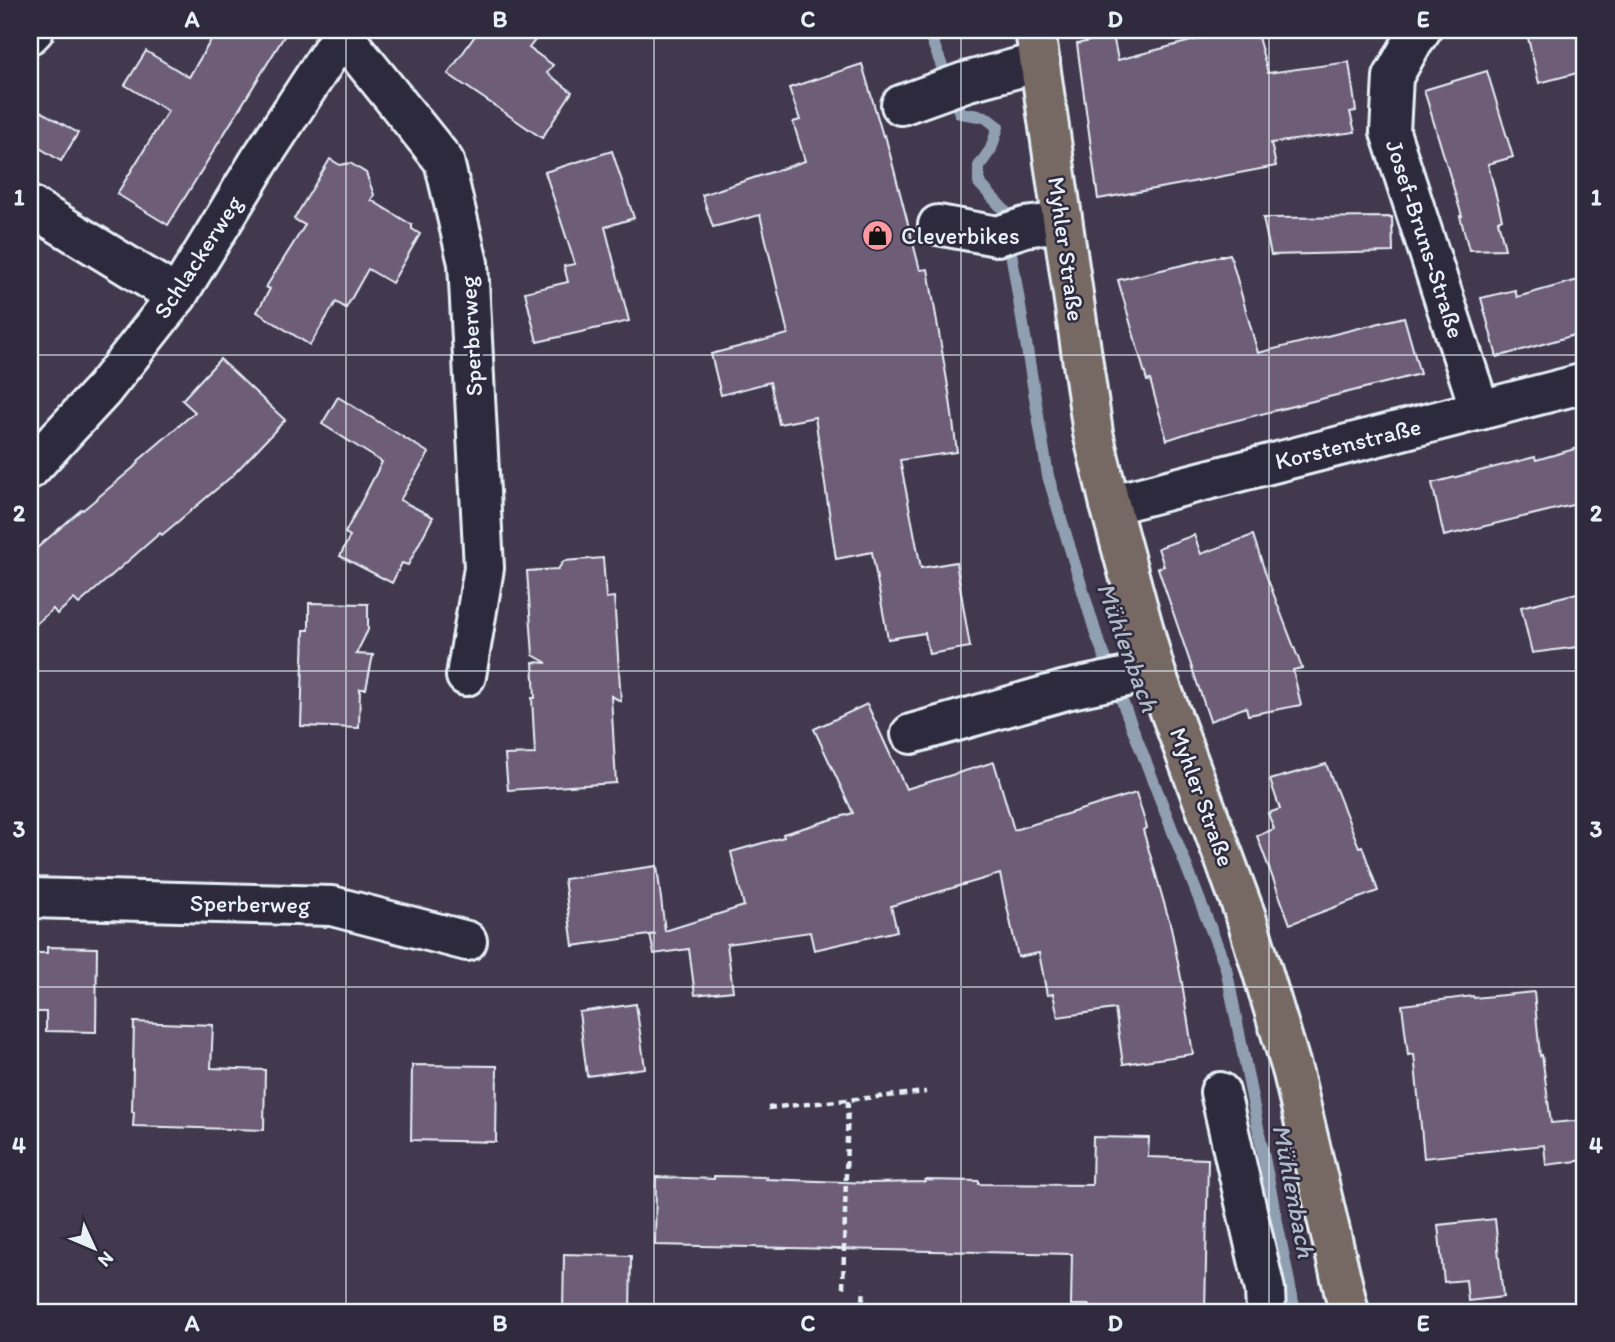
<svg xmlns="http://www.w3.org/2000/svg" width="1615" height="1342" viewBox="0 0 1615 1342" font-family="Itim,sans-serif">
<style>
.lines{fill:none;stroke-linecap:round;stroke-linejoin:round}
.stream{stroke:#909fb1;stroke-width:12}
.building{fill:#6e5d77;stroke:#e8f1f8;stroke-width:2}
.minor-casing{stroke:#e8f1f8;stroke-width:44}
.major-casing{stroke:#e8f1f8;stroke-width:44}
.path{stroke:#e8f1f8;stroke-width:4.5;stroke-dasharray:7 5;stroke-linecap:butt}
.minor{stroke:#2f2a3d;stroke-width:38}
.major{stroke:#766964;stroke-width:38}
.grid{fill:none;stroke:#e8f1f8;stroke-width:2;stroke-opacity:0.55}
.labels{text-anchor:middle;stroke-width:5;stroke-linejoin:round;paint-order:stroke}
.poi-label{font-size:24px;fill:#e8f1f8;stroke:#2f2a3d;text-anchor:start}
.street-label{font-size:24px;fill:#e8f1f8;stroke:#2f2a3d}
.water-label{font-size:26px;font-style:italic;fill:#aebac8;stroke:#2f2a3d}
.neatline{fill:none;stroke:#e8f1f8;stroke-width:2.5}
.grid-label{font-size:23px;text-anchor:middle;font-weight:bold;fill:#e8f1f8}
</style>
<rect width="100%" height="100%" fill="#42394e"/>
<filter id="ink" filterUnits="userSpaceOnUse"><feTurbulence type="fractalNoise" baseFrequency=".0143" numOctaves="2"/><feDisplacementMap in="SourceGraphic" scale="14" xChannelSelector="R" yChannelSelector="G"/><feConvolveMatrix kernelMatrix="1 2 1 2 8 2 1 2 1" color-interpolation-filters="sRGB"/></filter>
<g filter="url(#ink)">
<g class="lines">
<path class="stream" d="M928,30L960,113L985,117L998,127L991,149L979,166V183L1004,210L1048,476L1096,634L1226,968L1295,1312"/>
</g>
<g class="building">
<path d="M217,30H288L168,225L117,194L168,111L125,85L146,51L189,77Z"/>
<path d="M479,30H543L529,48L553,65L547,73L572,92L542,138L448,74Z"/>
<path d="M1209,30H1256L1268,73L1349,62L1356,111L1350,112L1355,132L1271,143L1276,166L1182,184L1098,199L1077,44L1113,35L1118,60L1210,36Z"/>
<path d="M1526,30H1585V71L1539,83Z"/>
<path d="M862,64L883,136L885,135L920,270L928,269L949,392L957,452L900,460L921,568L956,562L970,647L929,654L925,633L888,639L872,552L836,559L815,417L779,424L770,382L721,395L711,354L788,334L760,215L713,227L702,195L805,161L793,122L800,120L789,88Z"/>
<path d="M1487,71L1513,157L1488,164L1502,219L1498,221L1505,249L1469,250L1460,216H1462L1424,90Z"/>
<path d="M30,105L78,133L61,161L30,142Z"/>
<path d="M612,151L634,218L605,227L629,321L537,342L525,292L568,282L564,266L575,264L545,172Z"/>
<path d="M330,159L340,165L350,163L366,173L374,195L371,200L412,225V229L420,234L392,283L368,269L346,308L336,302L310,345L257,312L270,289L266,287L305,225L294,219Z"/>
<path d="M1392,217L1393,252L1271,255L1263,218Z"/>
<path d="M1230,254L1258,353L1404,317L1420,374L1194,431L1167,440L1150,380L1147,381L1118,280Z"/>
<path d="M1585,278V332L1497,357L1481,298L1515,290L1517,297Z"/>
<path d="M220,359L285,420L232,476L162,535L160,533L79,604L74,599L57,614L53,609L30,629V554L82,509L83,510L139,463L138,461L195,412L182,400Z"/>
<path d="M338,397L429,453L400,500L433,517L408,565L402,563L392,583L340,556L350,536L345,533L382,462L322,424Z"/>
<path d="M1585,446V502L1444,536L1432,483L1535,457L1536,460Z"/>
<path d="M1194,535L1201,554L1253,535L1265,572L1302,668L1293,670L1301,705L1248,715L1246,707L1210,721L1158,568L1164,566L1158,548Z"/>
<path d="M603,558L606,598L614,597L621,701L611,696L616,783L508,790L505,755L535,754L532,698H535L533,662L547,663L533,655L527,571L558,569L564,561Z"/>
<path d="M1585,591V646L1532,653L1521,607Z"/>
<path d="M309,603L368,604V630L356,654L373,655L366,689H360L359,728L301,726L304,630H309Z"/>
<path d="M867,704L906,789L994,762L1014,830L1136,793L1147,828L1143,830L1171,927L1182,983L1193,1054L1123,1064L1115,1009L1058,1017L1053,994L1047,995L1039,953L1018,957L1000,874L891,906L897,931L814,950L810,932L727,944L733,991L695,995L689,949L654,954L650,935L656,934L573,946L564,879L657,866L665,931L744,906L731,852L784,837L783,834L853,813L814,729Z"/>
<path d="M1326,764L1359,847L1362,846L1378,891L1290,924L1257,836L1274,829L1268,813L1280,809L1270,780Z"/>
<path d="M47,947L97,948L96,1032L46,1031V1012H30V953H47Z"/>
<path d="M1534,992L1540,1056L1542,1055L1551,1123L1585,1120V1160L1546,1165L1544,1145L1424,1158L1414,1054L1408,1055L1402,1005L1473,996L1474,998Z"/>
<path d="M636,1004L645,1068L587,1076L579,1012Z"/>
<path d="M134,1022L213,1025L211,1068L265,1070L264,1130L133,1126L134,1112H132Z"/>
<path d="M412,1065L497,1066L496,1142L411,1140Z"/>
<path d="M1093,1137L1149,1138L1148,1157L1208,1159L1205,1312H1089V1305H1071L1072,1254L655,1245L656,1177L714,1179V1176L767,1177L766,1179L870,1183L925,1182V1180L979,1181V1184L1092,1185Z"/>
<path d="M1495,1219L1503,1297L1468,1301L1466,1280L1444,1282L1438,1225Z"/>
<path d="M564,1254L631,1256L630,1312H563Z"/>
</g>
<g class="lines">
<defs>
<g id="minor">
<path d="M1421,30L1413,41L1393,77L1390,132L1480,410"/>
<path d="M30,34L34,30"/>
<path d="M342,34L444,161L468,263L484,568L466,676"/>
<path d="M901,105L965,82L1040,62"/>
<path d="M30,206L177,296"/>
<path d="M938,225L997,236L1025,227L1062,222"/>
<path d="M30,469L103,390L177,296L260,160L345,30"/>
<path d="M1110,505L1585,383"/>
<path d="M911,734L1066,690L1155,671"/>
<path d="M30,898L332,906L467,941"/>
<path d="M1220,1092L1265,1290L1266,1312"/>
</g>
<path id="major" d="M1035,30L1093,433L1110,505L1155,671L1246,917L1293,1073L1349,1312"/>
</defs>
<use href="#minor" class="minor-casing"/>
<use href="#major" class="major-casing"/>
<g class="path">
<path d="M768,1108L926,1092"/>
<path d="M843,1288L848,1100"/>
<path d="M862,1312L864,1288"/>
</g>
<use href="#minor" class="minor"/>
<use href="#major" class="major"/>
</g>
</g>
<path class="grid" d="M346,30V1312M654,30V1312M961,30V1312M1269,30V1312M30,355H1585M30,671H1585M30,987H1585"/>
<defs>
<symbol id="shop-disc" viewBox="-11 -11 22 22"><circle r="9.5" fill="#ff9aa2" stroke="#2f2a3d"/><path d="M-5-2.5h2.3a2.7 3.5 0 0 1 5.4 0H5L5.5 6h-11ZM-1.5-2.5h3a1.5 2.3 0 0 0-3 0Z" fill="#111"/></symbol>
</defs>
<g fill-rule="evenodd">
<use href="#shop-disc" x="860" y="218" width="35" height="35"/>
</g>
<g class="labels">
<g class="poi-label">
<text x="901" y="244">Cleverbikes</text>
</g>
<g class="street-label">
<text transform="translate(1425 239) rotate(72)" y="8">Josef-Bruns-Straße</text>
<text transform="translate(1066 249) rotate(82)" y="8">Myhler Straße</text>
<text transform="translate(198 257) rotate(-57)" y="8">Schlackerweg</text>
<text transform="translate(471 336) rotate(-93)" y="8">Sperberweg</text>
<text transform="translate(1348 444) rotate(-14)" y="8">Korstenstraße</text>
<text transform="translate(1202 797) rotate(70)" y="8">Myhler Straße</text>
<text transform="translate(250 904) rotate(1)" y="8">Sperberweg</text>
</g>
<g class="water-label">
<text transform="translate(1128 647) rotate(70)" y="9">Mühlenbach</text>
<text transform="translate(1294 1191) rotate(79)" y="9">Mühlenbach</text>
</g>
</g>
<rect width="1615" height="1342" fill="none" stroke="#2f2a3d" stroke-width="77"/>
<g transform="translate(94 1248) rotate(134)" stroke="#2f2a3d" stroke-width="5" paint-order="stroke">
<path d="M0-5L12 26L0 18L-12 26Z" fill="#e8f1f8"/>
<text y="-10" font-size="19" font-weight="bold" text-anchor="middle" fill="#e8f1f8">N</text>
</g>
<rect x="38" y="38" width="1538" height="1266" class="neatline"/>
<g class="grid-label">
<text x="192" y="27">A</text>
<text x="500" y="27">B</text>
<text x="808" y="27">C</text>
<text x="1115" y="27">D</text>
<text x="1423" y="27">E</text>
<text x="19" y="205">1</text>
<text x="1596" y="205">1</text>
<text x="19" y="521">2</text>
<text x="1596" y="521">2</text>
<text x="19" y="837">3</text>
<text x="1596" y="837">3</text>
<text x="19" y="1153">4</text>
<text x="1596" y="1153">4</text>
<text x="192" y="1331">A</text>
<text x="500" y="1331">B</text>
<text x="808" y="1331">C</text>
<text x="1115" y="1331">D</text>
<text x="1423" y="1331">E</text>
</g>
</svg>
